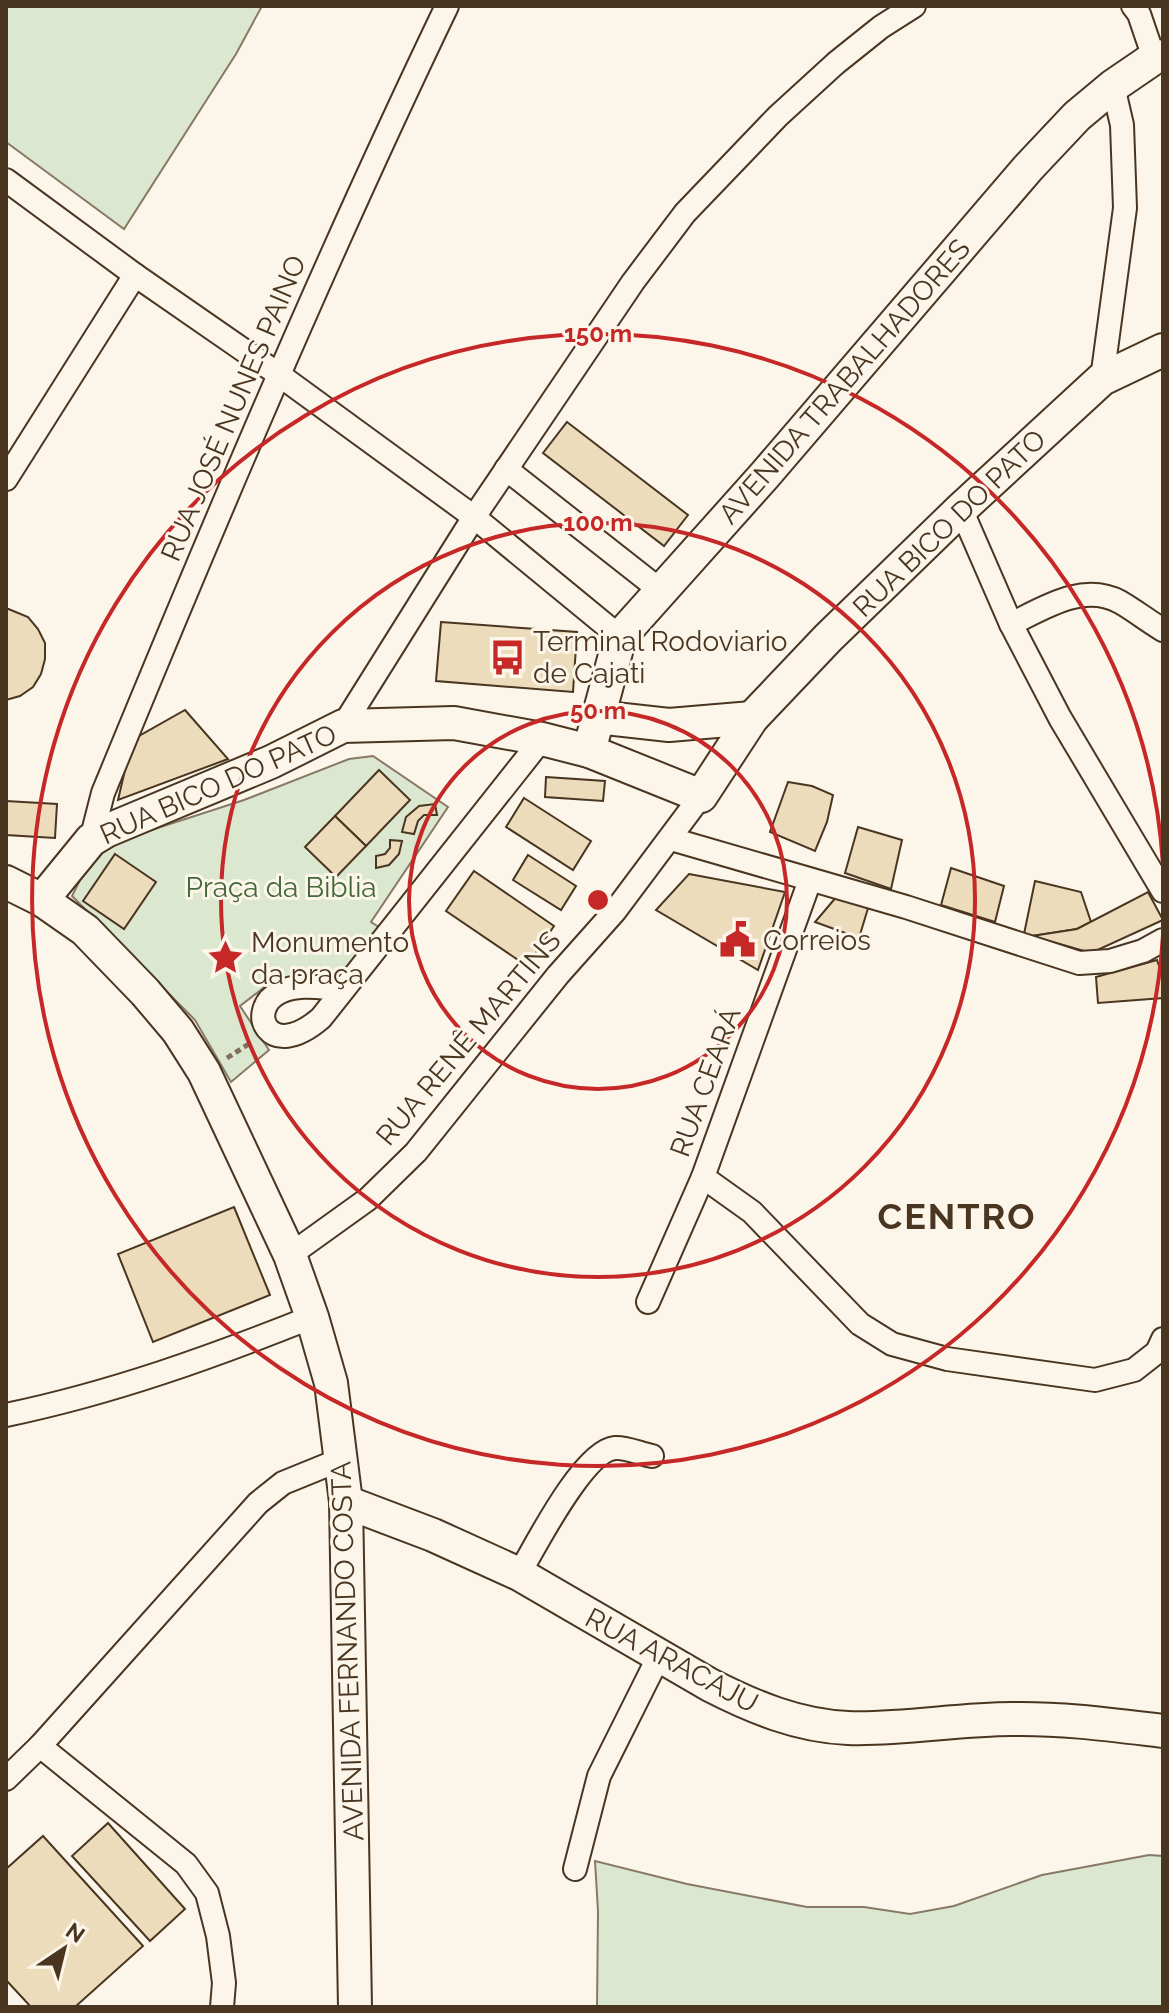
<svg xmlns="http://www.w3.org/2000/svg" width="1169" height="2013" viewBox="0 0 1169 2013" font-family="Raleway,sans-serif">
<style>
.green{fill:#dce7d0;stroke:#887966;stroke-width:2}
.building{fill:#ecdcbc;stroke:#4a3520;stroke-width:2}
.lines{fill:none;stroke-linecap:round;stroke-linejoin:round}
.street-casing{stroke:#4a3520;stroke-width:26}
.secondary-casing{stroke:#4a3520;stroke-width:36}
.path{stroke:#7f6f5c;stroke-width:5;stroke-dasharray:6 4;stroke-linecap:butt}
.street{stroke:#fbf6e9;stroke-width:22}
.secondary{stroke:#fbf6e9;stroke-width:32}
.ring{fill:none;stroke:#c62828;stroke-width:4}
.labels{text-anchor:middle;stroke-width:6;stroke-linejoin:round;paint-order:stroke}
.street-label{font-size:28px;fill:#4a3520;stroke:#fbf6e9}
.poi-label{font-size:28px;fill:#4a3520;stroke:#fbf6e9;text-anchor:start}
.park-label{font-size:28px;fill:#436837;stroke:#fbf6e9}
.district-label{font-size:36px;font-weight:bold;letter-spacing:2px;fill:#4a3520;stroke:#fbf6e9}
.centre{fill:#c62828;stroke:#fbf6e9;stroke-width:4}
.ring-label{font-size:24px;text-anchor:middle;font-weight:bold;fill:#c62828;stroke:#fbf6e9;stroke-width:6;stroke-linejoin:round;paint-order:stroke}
</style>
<rect width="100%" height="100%" fill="#fbf6e9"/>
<g class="green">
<path d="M6,6H262L236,54L124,229L6,142Z"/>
<path d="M373,756L448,807L371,922L382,929L335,982H271L240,1006L269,1050L231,1082L195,1020L72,896L82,876L108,844L244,800L349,759Z"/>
<path d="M1149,1855L1163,1856V2007H597L598,1911L595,1861L687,1884L807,1907H864L910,1914L954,1906L1042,1875Z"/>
</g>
<g class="building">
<path d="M567,422L688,515L664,546L543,453Z"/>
<path d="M6,608L28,617L38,629L45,643V659L41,674L33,687L20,696L6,700Z"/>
<path d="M441,622L577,632L573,692L436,681Z"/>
<path d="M185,710L228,759L118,800L132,740Z"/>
<path d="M379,770L410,800L366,846L335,816Z"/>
<path d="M546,777L605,781L603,801L545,797Z"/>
<path d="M788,782L812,786L833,795L827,822L815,851L770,832Z"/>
<path d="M524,798L591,841L573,870L506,827Z"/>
<path d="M6,801L57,804L55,838L6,835Z"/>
<path d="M435,804L437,815H424L418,821L414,834L402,832L406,817L419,806Z"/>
<path d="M335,816L366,846L336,877L305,847Z"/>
<path d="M858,827L902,840L891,889L845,873Z"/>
<path d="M390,840L402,841L399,854L389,865L376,868V856L385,854L390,848Z"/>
<path d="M115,854L156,882L124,929L83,901Z"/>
<path d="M528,855L576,886L561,910L513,880Z"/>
<path d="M951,868L1004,886L995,922L941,905Z"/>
<path d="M474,871L554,926L527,966L446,911Z"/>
<path d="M689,874L785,892L758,970L656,910Z"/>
<path d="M1035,881L1081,892L1091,922L1077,929L1032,936L1024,934Z"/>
<path d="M1148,892L1163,920L1091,953L1032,936L1077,929Z"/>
<path d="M838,895L869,905L859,938L815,922Z"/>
<path d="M1157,960L1163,978V998L1098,1003L1096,977Z"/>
<path d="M234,1207L270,1295L153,1342L118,1254Z"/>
<path d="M108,1823L185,1909L150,1941L72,1856Z"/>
<path d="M43,1836L143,1946L75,2007H31L6,1980V1869Z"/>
</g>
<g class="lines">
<defs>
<g id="street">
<path d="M1133,6L1139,14L1154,58"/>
<path d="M6,180L135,275L278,374L474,517L620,637"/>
<path d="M1102,379L1125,208L1122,125L1113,86"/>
<path d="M506,469L660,590"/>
<path d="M6,479L135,275"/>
<path d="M961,509L1011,624L1060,718L1163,891"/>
<path d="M1011,624C1044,608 1083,582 1120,602C1134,610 1148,621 1163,630"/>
<path d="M343,726L474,517L633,282L685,213L778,116L836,63L881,27L914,6"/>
<path d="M671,839L906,907L1079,963L1110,961L1143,951L1163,940"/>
<path d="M91,840L103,793C212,528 323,264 447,6"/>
<path d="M342,989C322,988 299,983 280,992C245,1009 268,1064 321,1018L542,739"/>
<path d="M703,1177L752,1212L860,1324L892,1344L947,1359L1095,1380L1134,1370L1157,1352L1163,1339"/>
<path d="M290,1255L368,1199L416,1152L558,975L615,911L701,796"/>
<path d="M648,1302L703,1177L810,880"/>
<path d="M6,1415C112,1393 212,1357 312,1317"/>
<path d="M519,1574C535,1547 583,1451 615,1448C626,1447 641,1454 652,1456"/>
<path d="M40,1746L186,1864L207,1893L218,1936L224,1983L222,2007"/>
<path d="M6,1779L40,1746L258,1503L283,1483L342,1459"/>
<path d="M575,1869L599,1776L659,1656"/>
</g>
<g id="secondary">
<path d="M597,717L669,725L752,718"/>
<path d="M589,751L620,637L764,476L1028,168L1077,116L1113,86L1154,58L1163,56"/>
<path d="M6,882L42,900L85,930L145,992L178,1031L204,1072L290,1255L312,1317L331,1383L346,1502L355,2007"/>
<path d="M42,900L91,840L106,831L271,762L343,726L454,723L542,739L589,751L701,796L752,718L828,638L961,509L1102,379L1163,350"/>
<path d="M346,1502L433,1535L519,1574L710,1685C753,1707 798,1726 848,1728C902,1730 957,1719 1012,1719C1062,1718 1113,1725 1163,1731"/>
</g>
</defs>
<use href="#street" class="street-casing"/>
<use href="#secondary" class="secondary-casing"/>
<path class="path" d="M227,1058L252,1042"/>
<use href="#street" class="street"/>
<use href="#secondary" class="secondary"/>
</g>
<g class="ring">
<circle cx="598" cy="900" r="189"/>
<circle cx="598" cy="900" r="377"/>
<path d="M1163 935A566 566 0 1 1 1163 865"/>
</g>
<defs>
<symbol id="bus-bare" viewBox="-9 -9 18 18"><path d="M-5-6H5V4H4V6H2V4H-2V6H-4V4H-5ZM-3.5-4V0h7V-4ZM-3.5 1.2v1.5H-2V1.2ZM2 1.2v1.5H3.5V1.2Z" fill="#c62828" stroke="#fbf6e9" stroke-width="2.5" paint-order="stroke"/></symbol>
<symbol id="civic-bare" viewBox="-9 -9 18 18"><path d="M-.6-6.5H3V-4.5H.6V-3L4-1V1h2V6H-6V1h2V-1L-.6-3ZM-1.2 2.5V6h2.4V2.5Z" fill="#c62828" stroke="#fbf6e9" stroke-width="2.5" paint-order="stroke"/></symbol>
<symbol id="sight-bare" viewBox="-9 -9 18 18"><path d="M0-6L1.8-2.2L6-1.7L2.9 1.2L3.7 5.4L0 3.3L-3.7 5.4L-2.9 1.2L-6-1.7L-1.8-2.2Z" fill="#c62828" stroke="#fbf6e9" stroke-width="2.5" paint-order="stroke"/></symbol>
</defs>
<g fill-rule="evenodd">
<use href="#bus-bare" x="482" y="632" width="51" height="51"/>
<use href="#civic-bare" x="712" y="914" width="51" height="51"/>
<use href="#sight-bare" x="200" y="932" width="51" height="51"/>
</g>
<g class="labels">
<g class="street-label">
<text transform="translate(844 381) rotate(-49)" y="10">AVENIDA TRABALHADORES</text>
<text transform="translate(233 408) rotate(-67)" y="10">RUA JOSÉ NUNES PAINO</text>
<text transform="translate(949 523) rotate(-44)" y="10">RUA BICO DO PATO</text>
<text transform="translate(218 784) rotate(-24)" y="10">RUA BICO DO PATO</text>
<text transform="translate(468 1038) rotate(-50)" y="10">RUA RENÊ MARTINS</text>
<text transform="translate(705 1082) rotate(-70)" y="10">RUA CEARÁ</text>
<text transform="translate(347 1651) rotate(-92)" y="10">AVENIDA FERNANDO COSTA</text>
<text transform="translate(672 1660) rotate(28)" y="10">RUA ARACAJU</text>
</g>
<g class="poi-label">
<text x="533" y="651">Terminal Rodoviario<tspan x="533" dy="32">de Cajati</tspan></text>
<text x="763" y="950">Correios</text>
<text x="251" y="952">Monumento<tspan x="251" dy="32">da praça</tspan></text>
</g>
<g class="park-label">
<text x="281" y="897">Praça da Biblia</text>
</g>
<g class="district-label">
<text x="957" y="1229">CENTRO</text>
</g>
</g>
<circle cx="598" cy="900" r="12" class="centre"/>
<g class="ring-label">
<text x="598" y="342">150 m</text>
<text x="598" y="531">100 m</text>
<text x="598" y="719">50 m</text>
</g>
<rect width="1169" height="2013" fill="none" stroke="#4a3520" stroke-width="16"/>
<g transform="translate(64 1949) rotate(35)" stroke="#fbf6e9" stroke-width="6" paint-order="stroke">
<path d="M0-6L14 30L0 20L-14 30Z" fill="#4a3520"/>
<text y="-12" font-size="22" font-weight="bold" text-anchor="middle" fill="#4a3520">N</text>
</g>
</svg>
